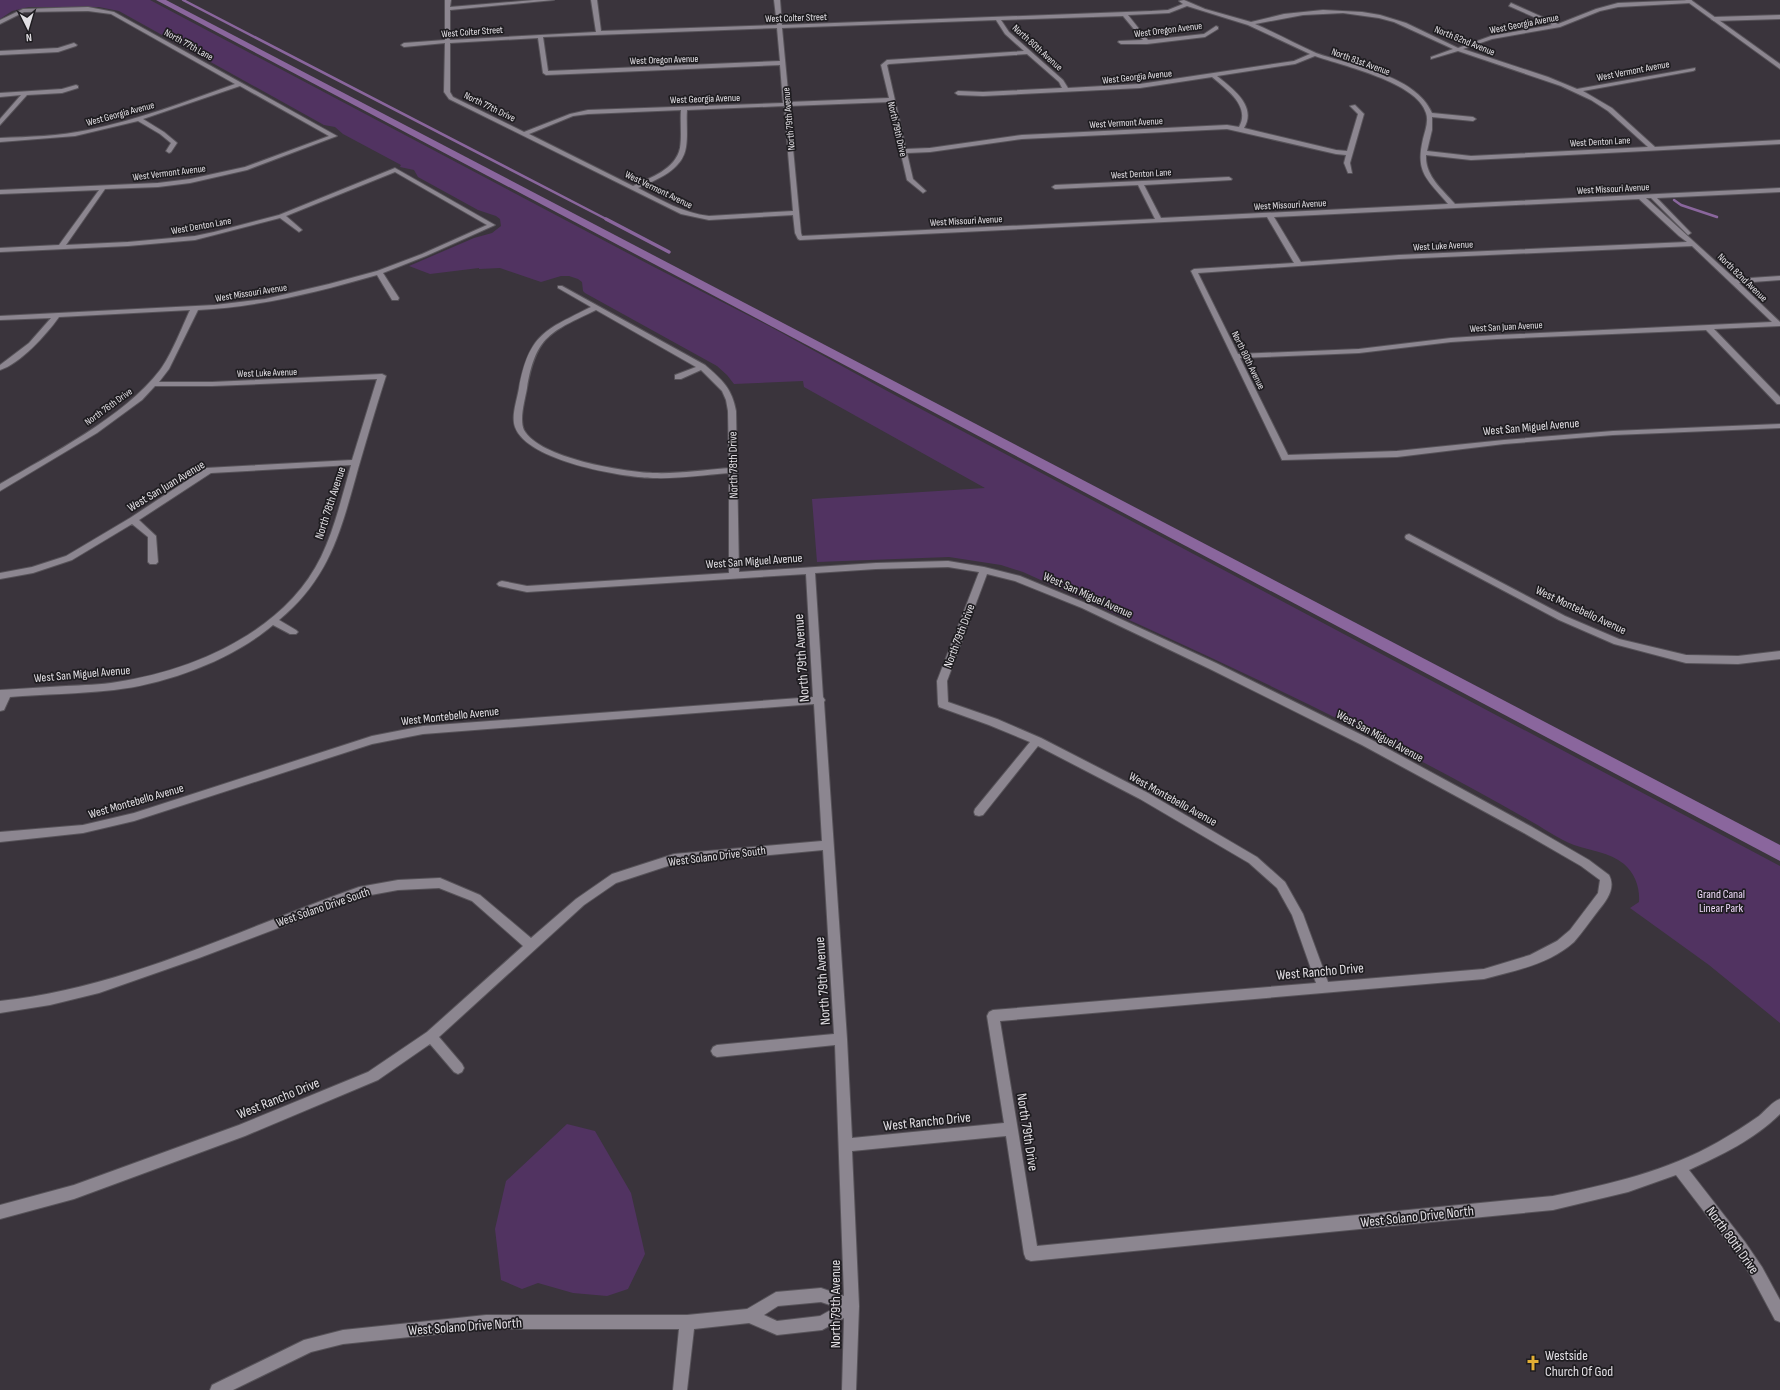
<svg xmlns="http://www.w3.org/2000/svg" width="1780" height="1390" viewBox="0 0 1780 1390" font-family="'Sofia Sans Condensed',sans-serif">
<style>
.green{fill:#513361}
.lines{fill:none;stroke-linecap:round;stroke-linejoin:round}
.stream-far1{stroke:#8a669d;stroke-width:2.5}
.stream{stroke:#8a669d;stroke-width:3.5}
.canal{fill:#8a669d;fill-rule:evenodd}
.street-casing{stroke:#575359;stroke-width:2}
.secondary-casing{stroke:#575359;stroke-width:2}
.street{fill:#8c8690;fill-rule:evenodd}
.secondary{fill:#8c8690;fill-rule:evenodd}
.labels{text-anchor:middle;stroke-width:3.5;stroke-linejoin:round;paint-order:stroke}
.far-street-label{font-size:10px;fill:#e2dfe4;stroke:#1f1d21}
.street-label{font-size:12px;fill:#e2dfe4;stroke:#1f1d21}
.park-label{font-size:12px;fill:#efdafa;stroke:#1f1d21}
.near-street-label{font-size:14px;fill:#e2dfe4;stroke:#1f1d21}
.near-poi-label{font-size:14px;fill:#e2dfe4;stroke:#1f1d21;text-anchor:start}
</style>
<rect width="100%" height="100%" fill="#3a343c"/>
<g class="green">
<path d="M0,0H150L652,266L769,326L889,392L1780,866V1023L1709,965L1630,908L1639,902C1640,887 1635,874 1624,864C1609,852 1591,851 1574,845C1558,839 1542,827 1527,819C1364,726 1194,649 1023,572L1001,565L949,557L817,562L812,499L985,488L804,387L803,381L734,384L727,375L717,366L585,293L583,291L582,282L578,279L569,276H561L541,282L500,268L479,269V268L430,274L409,266L474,238L492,233L501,226L500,219L496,216L478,210L418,177L414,170L400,167L401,165L343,134L335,127L324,125L119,11L99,7H29L12,11L0,19Z"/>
<path d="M567,1124L595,1131L631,1193L645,1254L628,1289L607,1296L573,1293L538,1283L522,1289L501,1280L495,1229L506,1181Z"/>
</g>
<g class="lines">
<g class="stream-far1">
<path d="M183,0L608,220"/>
<path d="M1674,200L1681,205L1717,217"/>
</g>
<path class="stream" d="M606,219L669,252"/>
<path class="canal" d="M156,0H166L1780,845V861Z"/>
<defs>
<g id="street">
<path d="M445,0H451L450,7L534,0H554L450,10V40L596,32L591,0H597L601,31L777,25L774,0H780L782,25L1152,11L1168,10L1183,4L1179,1L1184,0L1205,9L1251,22L1284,14L1323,10L1362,12L1380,15L1406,23L1458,48L1491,36L1552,25L1509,6L1511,3L1558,24L1596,9L1618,3L1692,0L1690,3L1618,7L1600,11L1560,27L1492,39L1463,49L1548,77L1577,89L1695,68V70L1693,71L1583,91L1612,108L1655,147L1780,140V144L1471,160L1426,155C1425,176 1442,189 1455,204L1780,188V192L1657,198L1690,232L1691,233L1688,235L1651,198H1646L1735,279L1780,276V280L1739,283L1780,322V326L1714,329L1780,397V404H1777L1706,330L1497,339L1451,342L1359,353L1240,358L1288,455L1397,451L1504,440L1613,431L1780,424V428L1613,435L1504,444L1397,457L1282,460L1191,271L1194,269L1294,263L1267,217L800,240L798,239L795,233L793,215L709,220L681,214L449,99L444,92L445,43L404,47L401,45L404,43L445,40ZM1187,6L1248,25L1310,54L1294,61L1140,84L1068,88L1063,80L1009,32L1001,20L1123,16L1143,40L1119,41L1118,42L1121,44H1147L1205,37L1218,29V27L1216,26L1204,34L1148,40L1128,15L1169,13ZM1343,13L1379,18L1394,22L1453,49L1431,57V59L1458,51L1561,86L1591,100L1608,111L1648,147L1471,156L1427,151L1432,130V117L1473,121L1476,119L1473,117L1432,113C1416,75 1352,66 1316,53C1295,44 1276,33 1255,24L1303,15ZM996,20L1005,34L1024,51L887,60L881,65L889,98L789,102L782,28ZM777,28L780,61L548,71L543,37ZM538,38L543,73L546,75L780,65L783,103L588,110L570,114L524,132L453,97L450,92V43ZM1027,54L1059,82L1062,88L983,92L958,91L955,93L958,95L983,96L1140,88L1212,77C1226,89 1251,106 1239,127L1227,125L1022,135L930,148L906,149L887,65L889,64ZM1315,56C1343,66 1417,82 1426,113C1429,121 1425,131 1423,139C1415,173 1427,179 1448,204L1161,218L1144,185L1231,180L1232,179L1229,177L1055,185L1052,187L1055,189L1138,185L1155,219L802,236L801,233L789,106L889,102L907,180L923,193L926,191L925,190L913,179L907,153L930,152L1022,139L1227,129L1336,154L1346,155L1344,163L1348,173H1352L1350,163L1364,114L1355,105L1350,106L1358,114L1347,151L1336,150L1244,128C1257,106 1233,89 1217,76L1295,64ZM784,106L793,211L709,216C683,213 661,200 638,188C656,180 683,170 686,147C688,135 686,122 687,110ZM681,110C680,122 682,136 680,148C676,169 650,178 633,186L529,134L573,116L588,114ZM1639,199L1679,236L1687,242L1399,255L1301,262L1274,217ZM1692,246L1772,322L1497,335L1451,338L1359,349L1238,354L1198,273L1399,259Z"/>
<path d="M88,7L114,12L337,136L247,170L190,183L158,187L105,189L66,245L128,242L195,236L214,232L279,215L395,168L495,225L426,256L383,273L399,298L398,300H392L377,275C318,292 259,307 198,310L169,369L159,382H212L382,374L386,376C376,407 367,438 358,469C341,530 330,578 279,620L296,630L298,632L296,634H290L273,625C232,660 167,684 114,690C79,694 44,694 10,697L4,710L0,711V690C22,689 44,687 66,686C83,685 101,685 117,682C195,670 285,631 321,557C335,528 342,496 351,465L211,473L139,520L156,536L158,562L156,564H150L148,562V537L132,524L72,560L33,573L0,579V573L32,567L66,556L130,518L206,468L352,460L377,379L212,386H155L142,400L97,433L0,491V484C51,454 124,417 160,370C171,356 182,327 190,310L59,317C47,334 20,364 0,370V365L29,343L51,318L0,320V316L215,305L265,299L329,284L377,271L422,254L487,225L395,172L286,216L301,229L302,230L299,232L280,218L195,240L128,246L0,252V248L59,245L99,190L0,194V190L158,183L190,179L245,167L329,136L240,86L143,119L164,132L176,142L177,143L171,152L169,153L166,151L171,143L160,134L138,121L75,136L0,142V138C29,137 59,136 88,130C138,120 187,101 235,84L111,14L88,11L24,12L0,24V20L23,9Z"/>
<path d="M1780,15V19L1714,21L1711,19L1714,17Z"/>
<path d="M74,43L77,45L76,46L58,52L0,55V51L58,48Z"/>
<path d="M76,85L78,86V88L62,93L27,95L0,125V119L21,95L0,97V93L62,89Z"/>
<path d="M558,286H562L705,365C722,380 732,388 736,411L739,572L876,563L948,561L984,567L1020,576L1088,604L1216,663L1370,739L1532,827L1589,860L1609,875C1616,888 1607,900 1598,911C1590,921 1583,932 1574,942C1550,964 1514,971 1484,979L1000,1021L1037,1246L1553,1196C1610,1184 1667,1171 1718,1142C1732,1134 1746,1125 1759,1116C1766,1110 1772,1102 1780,1099V1114C1755,1139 1720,1156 1689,1170L1745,1242L1762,1267L1780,1300V1322L1775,1320L1752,1277L1735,1252L1676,1175L1628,1192L1553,1210L1031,1261L1026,1259L1024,1254L1006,1136L852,1151L859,1306L856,1390H842L844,1318L822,1330L777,1335L749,1323L694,1329L687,1390H673L679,1329H486L343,1344L311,1352L233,1390H210L212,1385L304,1340L343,1330L486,1315H687L747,1309L776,1292L821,1288L844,1296L835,1045L717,1057L713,1055L711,1051L713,1047L717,1045L834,1034L823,850L674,864L616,883L584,905L439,1037L462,1064L464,1068L462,1072L458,1074L454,1072L430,1044L378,1080L245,1136L74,1199L0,1219V1205L74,1185L239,1125L368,1072L427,1032L523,946L472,901L439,888L398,890L360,897L199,958L99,993L50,1005L0,1013V1001C125,988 242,928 359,887L398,880L440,878L480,895L531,938L576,899L612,874L674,854L822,841L814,704L423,734L372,744L134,821L83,833L0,842V832L83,825L134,813L372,736L423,726L813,697L806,574L527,592L499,586L497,584L499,582L502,581L527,586L729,573V473C703,475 678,479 653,478C621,477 527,461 515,427C511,416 517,400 519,388C529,334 545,330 591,307L558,288ZM596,310L696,367L675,375V379H681L701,370L722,391L726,400L728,411L729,468C703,470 678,474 653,473C624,472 539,458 524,430C519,419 525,400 527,388C536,335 551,332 596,310ZM948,567L979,572L937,681L938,704L939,707L989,725L1030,742L975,809L974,812L975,815L979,816L983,815L1038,746L1140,799L1249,863L1277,888L1292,915L1316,983L993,1010L989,1012L987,1016L1004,1123L852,1138L847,1039L824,702L825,700L823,697L815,573L876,569ZM987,574L1015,581L1082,608L1210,669L1362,745L1524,833L1581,866L1600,880L1598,893L1570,930L1557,941L1530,955L1484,969L1328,982L1303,914L1285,882L1257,857L1148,793L1041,738L997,719L948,702L947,681ZM821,1302L836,1307L820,1316L777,1321L764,1315L778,1306Z"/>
<path d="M1409,534L1565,616L1619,639L1686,655L1738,656L1780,651V659L1738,664L1686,663L1614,644L1559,620L1406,539L1405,537L1406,535Z"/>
</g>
<path id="secondary" d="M1685,0H1691L1780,64V69Z"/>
</defs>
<use href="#street" class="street-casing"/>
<use href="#secondary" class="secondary-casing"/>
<use href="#street" class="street"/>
<use href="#secondary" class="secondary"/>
</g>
<defs>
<symbol id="church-bare" viewBox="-9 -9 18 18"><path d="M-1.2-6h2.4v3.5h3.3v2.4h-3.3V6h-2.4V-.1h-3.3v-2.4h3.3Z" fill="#e2af34" stroke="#1f1d21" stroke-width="2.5" paint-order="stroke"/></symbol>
</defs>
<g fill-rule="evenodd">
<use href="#church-bare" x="1522" y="1352" width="22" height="22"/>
</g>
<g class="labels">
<g class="far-street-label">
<text transform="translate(796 17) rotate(-2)" y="4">West Colter Street</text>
<text transform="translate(1524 23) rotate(-11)" y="4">West Georgia Avenue</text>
<text transform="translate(1168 29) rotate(-7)" y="4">West Oregon Avenue</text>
<text transform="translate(472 31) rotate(-4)" y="4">West Colter Street</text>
<text transform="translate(1465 40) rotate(22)" y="4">North 82nd Avenue</text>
<text transform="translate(189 44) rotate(29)" y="4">North 77th Lane</text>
<text transform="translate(1038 47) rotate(42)" y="4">North 80th Avenue</text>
<text transform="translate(664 59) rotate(-2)" y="4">West Oregon Avenue</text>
<text transform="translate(1361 61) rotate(20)" y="4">North 81st Avenue</text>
<text transform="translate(1633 70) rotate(-11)" y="4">West Vermont Avenue</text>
<text transform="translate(1137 76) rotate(-6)" y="4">West Georgia Avenue</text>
<text transform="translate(705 98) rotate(-2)" y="4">West Georgia Avenue</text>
<text transform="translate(490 106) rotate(26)" y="4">North 77th Drive</text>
<text transform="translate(120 113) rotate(-15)" y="4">West Georgia Avenue</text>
<text transform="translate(788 119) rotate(-95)" y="4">North 79th Avenue</text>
<text transform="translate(1126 122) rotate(-3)" y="4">West Vermont Avenue</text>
<text transform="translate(898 129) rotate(77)" y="4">North 79th Drive</text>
<text transform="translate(1600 141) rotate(-3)" y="4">West Denton Lane</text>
<text transform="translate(169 172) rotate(-7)" y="4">West Vermont Avenue</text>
<text transform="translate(1141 173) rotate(-3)" y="4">West Denton Lane</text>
<text transform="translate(1613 188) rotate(-3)" y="4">West Missouri Avenue</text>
<text transform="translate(659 189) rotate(26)" y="4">West Vermont Avenue</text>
<text transform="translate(1290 204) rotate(-3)" y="4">West Missouri Avenue</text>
<text transform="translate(966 220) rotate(-3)" y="4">West Missouri Avenue</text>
<text transform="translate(201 225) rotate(-10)" y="4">West Denton Lane</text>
<text transform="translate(1443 245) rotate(-3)" y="4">West Luke Avenue</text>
<text transform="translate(1743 277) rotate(44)" y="4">North 82nd Avenue</text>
<text transform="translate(251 292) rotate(-9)" y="4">West Missouri Avenue</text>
<text transform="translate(1506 326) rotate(-3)" y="4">West San Juan Avenue</text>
<text transform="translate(1249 360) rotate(64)" y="4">North 80th Avenue</text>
<text transform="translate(267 372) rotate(-2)" y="4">West Luke Avenue</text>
<text transform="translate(108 406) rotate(-36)" y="4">North 76th Drive</text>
</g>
<g class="street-label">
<text transform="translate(1531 427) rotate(-5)" y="4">West San Miguel Avenue</text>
<text transform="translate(733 465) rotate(-91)" y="4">North 78th Drive</text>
<text transform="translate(166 486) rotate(-31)" y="4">West San Juan Avenue</text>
<text transform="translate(330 503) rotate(-72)" y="4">North 78th Avenue</text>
<text transform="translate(754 561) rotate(-4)" y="4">West San Miguel Avenue</text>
<text transform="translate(1088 595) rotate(24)" y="4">West San Miguel Avenue</text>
<text transform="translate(1581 610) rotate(25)" y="4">West Montebello Avenue</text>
<text transform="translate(959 636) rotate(-69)" y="4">North 79th Drive</text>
<text transform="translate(82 674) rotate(-5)" y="4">West San Miguel Avenue</text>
<text transform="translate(450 716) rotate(-6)" y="4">West Montebello Avenue</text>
<text transform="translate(1380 736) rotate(28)" y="4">West San Miguel Avenue</text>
<text transform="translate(1173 799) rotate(29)" y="4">West Montebello Avenue</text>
<text transform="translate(136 801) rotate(-16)" y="4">West Montebello Avenue</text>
<text transform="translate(717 856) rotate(-7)" y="4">West Solano Drive South</text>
<text transform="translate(323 907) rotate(-19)" y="4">West Solano Drive South</text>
</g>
<g class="park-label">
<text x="1721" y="898">Grand Canal<tspan x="1721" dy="14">Linear Park</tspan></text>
</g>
<g class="near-street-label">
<text transform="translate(801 658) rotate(-94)" y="5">North 79th Avenue</text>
<text transform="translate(1320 971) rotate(-5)" y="5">West Rancho Drive</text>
<text transform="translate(822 981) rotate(-94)" y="5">North 79th Avenue</text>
<text transform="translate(278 1098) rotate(-22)" y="5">West Rancho Drive</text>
<text transform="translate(927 1121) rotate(-6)" y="5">West Rancho Drive</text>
<text transform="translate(1028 1132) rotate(81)" y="5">North 79th Drive</text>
<text transform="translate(1417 1216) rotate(-6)" y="5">West Solano Drive North</text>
<text transform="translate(1733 1240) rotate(54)" y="5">North 80th Drive</text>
<text transform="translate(835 1304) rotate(-90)" y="5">North 79th Avenue</text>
<text transform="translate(465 1326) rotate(-4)" y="5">West Solano Drive North</text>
</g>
<g class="near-poi-label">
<text x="1545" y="1360">Westside<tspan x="1545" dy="16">Church Of God</tspan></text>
</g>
</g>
<g transform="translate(28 28) rotate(175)" stroke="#1f1d21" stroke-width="3" paint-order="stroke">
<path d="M0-3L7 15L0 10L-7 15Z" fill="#e2dfe4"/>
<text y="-6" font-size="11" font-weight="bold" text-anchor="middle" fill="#e2dfe4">N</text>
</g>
</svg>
